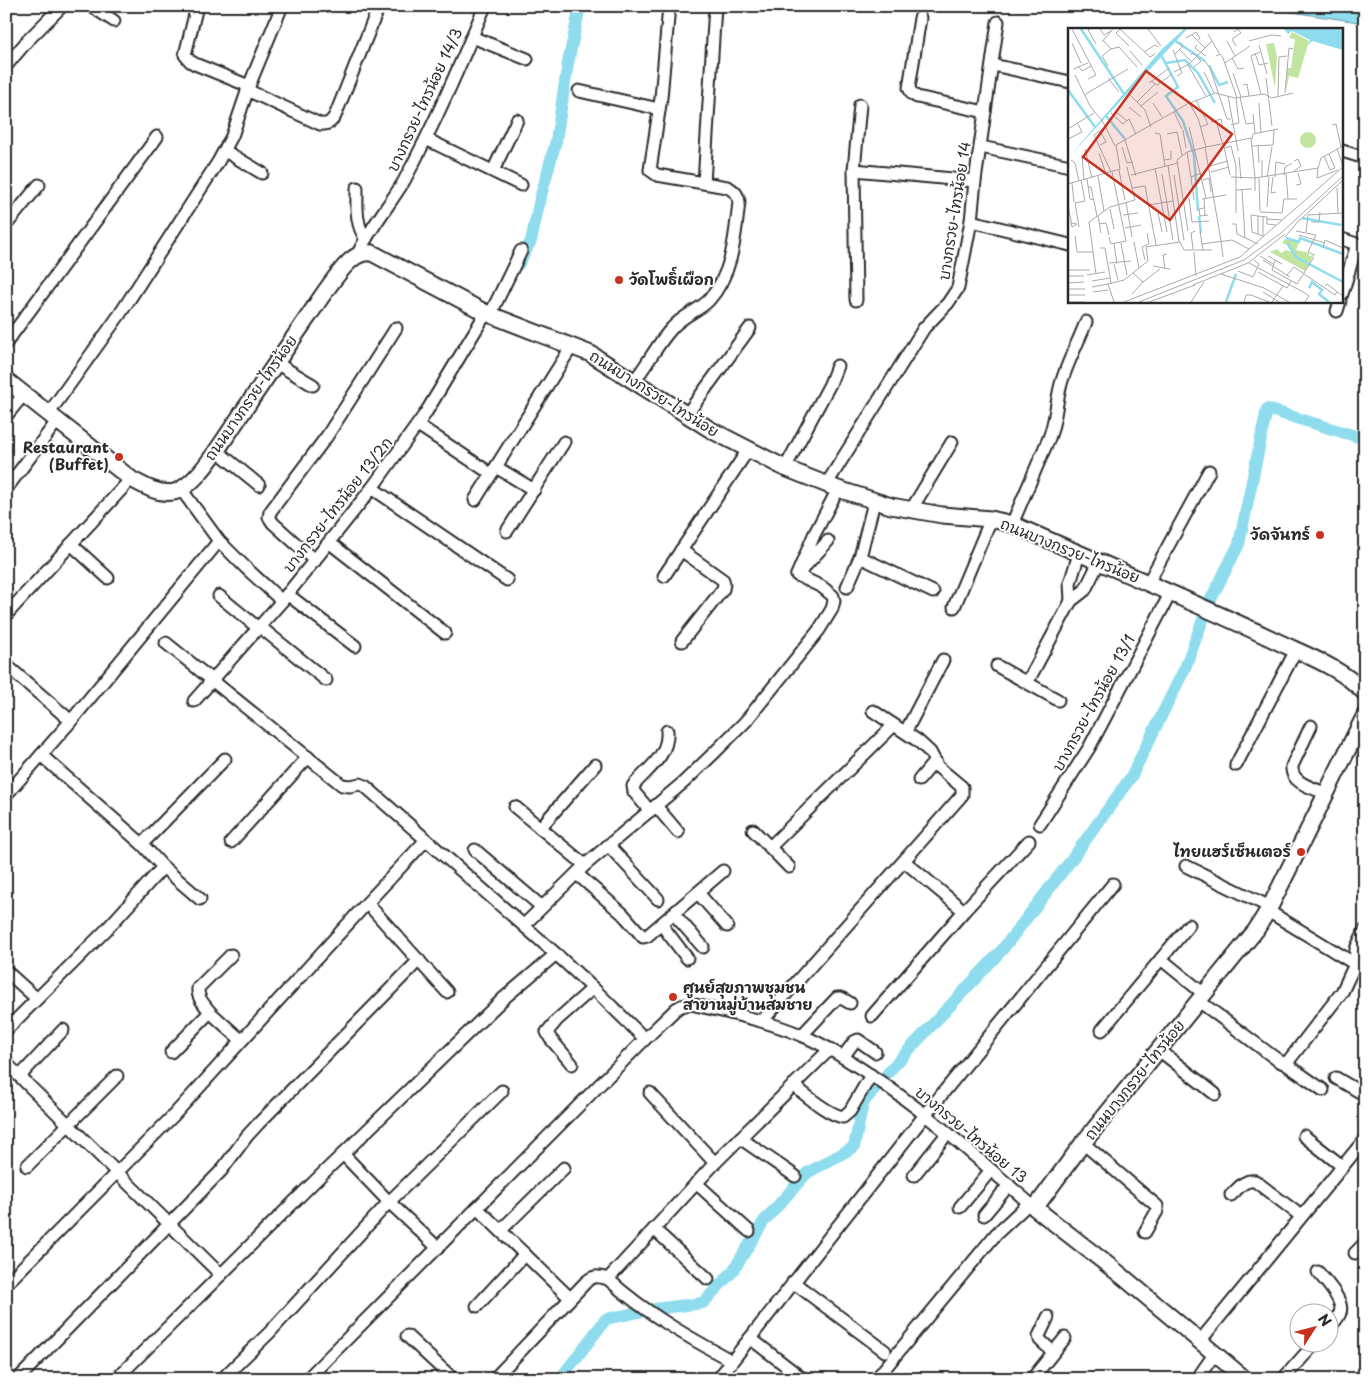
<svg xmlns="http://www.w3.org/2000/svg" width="1371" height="1385" viewBox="0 0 1371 1385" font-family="'Playpen Sans','Playpen Sans Thai',sans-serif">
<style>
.water{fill:#8edced;stroke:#66959f}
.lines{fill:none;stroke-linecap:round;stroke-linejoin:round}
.canal{stroke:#8edced;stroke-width:12}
.minor-casing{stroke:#2b2b2b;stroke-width:15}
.major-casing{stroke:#2b2b2b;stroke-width:19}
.minor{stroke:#fff;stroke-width:11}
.major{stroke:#fff;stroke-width:15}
.poi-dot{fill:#c8321e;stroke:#fff;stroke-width:2}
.labels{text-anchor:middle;stroke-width:4;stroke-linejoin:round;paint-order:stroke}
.street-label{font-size:15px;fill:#2b2b2b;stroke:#fff}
.poi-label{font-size:15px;font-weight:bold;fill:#2b2b2b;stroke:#fff;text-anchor:end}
.inset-river{fill:none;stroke:#8edced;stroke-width:2.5}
.inset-road{fill:none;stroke:#aaa;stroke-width:1}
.view{fill:#c8321e;fill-opacity:0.15;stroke:#c8321e;stroke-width:2.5}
.inset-edge{fill:none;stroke:#2b2b2b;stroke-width:2.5}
</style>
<rect width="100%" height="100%" fill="#fff"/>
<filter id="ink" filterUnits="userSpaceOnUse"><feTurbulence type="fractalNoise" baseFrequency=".02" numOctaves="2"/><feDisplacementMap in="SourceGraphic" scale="10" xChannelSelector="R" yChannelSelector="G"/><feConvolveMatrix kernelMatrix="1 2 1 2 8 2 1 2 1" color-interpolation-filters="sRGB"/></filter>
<g filter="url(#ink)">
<path class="water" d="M1266,6H1365V23L1285,11Z"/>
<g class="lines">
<g class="canal">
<path d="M518,265L531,241L540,199L556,141L568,63L580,6"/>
<path d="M560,1379L606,1319L654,1309L703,1303L733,1271L764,1221L807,1173L854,1147L863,1103L892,1068L1002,950L1072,859L1131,777L1185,668L1209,603L1239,544L1267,409L1365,439"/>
</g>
<defs>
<g id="minor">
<path d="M91,6L114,21"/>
<path d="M197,6L185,55L190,61L195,64L249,86"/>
<path d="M920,18L909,88L912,94L917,97L985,112"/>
<path d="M472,37L527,59"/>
<path d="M993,65L1070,82"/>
<path d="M6,66L28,40L62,6"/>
<path d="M247,90L320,124C328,125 331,122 335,116L379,6"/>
<path d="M579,91L659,109"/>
<path d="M426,139L521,185"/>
<path d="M981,147L1070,166"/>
<path d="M225,151L262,173"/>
<path d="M1342,151L1365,158"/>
<path d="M854,170L975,181"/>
<path d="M493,171L517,120"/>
<path d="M704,183L715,6"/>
<path d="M357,188C357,206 355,224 366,239"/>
<path d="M971,221L1070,245"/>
<path d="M6,225L39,185"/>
<path d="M1342,239L1365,247"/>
<path d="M357,256C369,229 389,206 404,181C435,124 460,65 485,6"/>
<path d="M1342,294L1357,244"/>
<path d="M856,300L854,170L860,105"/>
<path d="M1337,311L1340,301"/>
<path d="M490,315L521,251"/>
<path d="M6,343L157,137"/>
<path d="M276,363L313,385"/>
<path d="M634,381C648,364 657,344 672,328C683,315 700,310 709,300C733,273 735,236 739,202C738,194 734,190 727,187L657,175L650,170L661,98L669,6"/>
<path d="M49,413L120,314L218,162L232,136L249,86L282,6"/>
<path d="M687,414L750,328"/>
<path d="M6,416L24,394"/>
<path d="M418,425L484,469"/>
<path d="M216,450L259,485"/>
<path d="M496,467L534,490"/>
<path d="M785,468L830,384L837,366"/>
<path d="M826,485L924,328L948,303L958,288L971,221L975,181L998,22"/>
<path d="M372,488L507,580"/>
<path d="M6,489L58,420"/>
<path d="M181,489L219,541L246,568L282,601"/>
<path d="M475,500L572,346"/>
<path d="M911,510L952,442"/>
<path d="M1012,524L1049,438C1056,420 1056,402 1061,384C1067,363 1078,343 1086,322"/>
<path d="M507,531L564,442"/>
<path d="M828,541L797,575L814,535L838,489"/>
<path d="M330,543L445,633"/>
<path d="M71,544L108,578"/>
<path d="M681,550L723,580L724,584L723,589L682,641"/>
<path d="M860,557L933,592"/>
<path d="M315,561L273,523L269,517L270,512L327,436L396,328"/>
<path d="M664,576L748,450"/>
<path d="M1148,583L1209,471"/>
<path d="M847,587L860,557L874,502"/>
<path d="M287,594L355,646"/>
<path d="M219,596L257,627"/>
<path d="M1071,601L1070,583L1079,554"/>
<path d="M954,607L991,519"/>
<path d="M6,615L131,479"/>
<path d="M259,626L326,680"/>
<path d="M166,643L342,785L350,786L360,784L365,786L556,954L593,988L645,1039"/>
<path d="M6,665L71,721"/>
<path d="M997,666L1058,700"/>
<path d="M1027,683L1071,601L1085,590L1099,562"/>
<path d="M194,701L282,601L372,488L425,414L486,313"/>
<path d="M1311,726L1292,766C1290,783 1313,788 1325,793"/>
<path d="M906,731L943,660"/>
<path d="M1236,765L1296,650"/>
<path d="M919,780L935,761"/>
<path d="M6,795L71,721L219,541"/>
<path d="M656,806L678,832"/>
<path d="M515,807L585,865"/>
<path d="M650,811L634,792L633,786C647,769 669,756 667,731"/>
<path d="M1040,824L1089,748L1170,594"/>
<path d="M540,828L595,765"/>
<path d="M753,830L789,867"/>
<path d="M231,842L308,757"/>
<path d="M142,844L225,759"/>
<path d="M608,845L658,899"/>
<path d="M770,847L894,725"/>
<path d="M475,850L542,907"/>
<path d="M904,861L964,911"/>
<path d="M1186,866L1270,907"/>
<path d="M163,867L200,899"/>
<path d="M577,874L623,914L643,937L647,936L723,871"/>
<path d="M698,893L727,926"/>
<path d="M367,903L447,992"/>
<path d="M1268,911L1365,970"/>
<path d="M674,914L703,947"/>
<path d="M661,924L687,958"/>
<path d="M524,925L585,865L684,782L715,752L746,721L819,630L832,609L834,601L833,596L822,587L797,575"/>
<path d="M1161,959L1204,994"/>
<path d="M6,971L36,998"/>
<path d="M1199,1001L1279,1061L1286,1064L1342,992L1355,964L1356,949L1365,930"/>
<path d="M210,1012C204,1004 197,998 198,988L231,955"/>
<path d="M872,1016L964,911L1029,841"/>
<path d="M763,1020L962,795V787L938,767L930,752L918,741L873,711"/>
<path d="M6,1030L106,930L163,867L142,844L41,755"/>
<path d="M1102,1030L1189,925"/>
<path d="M802,1035L837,998H841L850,1003"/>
<path d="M1159,1050L1215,1094"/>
<path d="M171,1052L210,1012L241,1040"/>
<path d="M843,1057L854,1042L858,1040L875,1052"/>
<path d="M6,1063L221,1275"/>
<path d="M572,1064L550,1038L547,1032L557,1020L593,988"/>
<path d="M1286,1064L1323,1090"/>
<path d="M20,1076L63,1030"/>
<path d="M1336,1078L1365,1095"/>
<path d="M793,1085C805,1094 828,1115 843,1117L850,1111L871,1075"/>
<path d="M650,1093L715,1163"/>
<path d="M1304,1136L1342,1166"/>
<path d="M740,1138L795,1176"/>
<path d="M1083,1143L1157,1206V1211L1145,1232"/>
<path d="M343,1154L389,1202L438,1248"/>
<path d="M27,1166L117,1076"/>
<path d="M914,1175L947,1134"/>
<path d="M696,1183L749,1231"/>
<path d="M1231,1195C1238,1189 1244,1179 1255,1181L1301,1216"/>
<path d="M960,1207L991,1170"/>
<path d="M477,1208L570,1298"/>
<path d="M984,1215L1009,1185"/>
<path d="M654,1229L708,1279"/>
<path d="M501,1230L564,1168"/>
<path d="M1355,1253L1365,1243"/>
<path d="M1318,1272C1325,1281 1345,1301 1340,1313C1338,1319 1333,1324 1328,1329"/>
<path d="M793,1282L885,1351"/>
<path d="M6,1284L173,1116L367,903L425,841"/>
<path d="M477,1306L525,1254"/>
<path d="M1048,1317L1039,1336L1040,1340L1053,1352"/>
<path d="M407,1336L453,1379"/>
<path d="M750,1338L803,1379"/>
<path d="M1200,1341L1365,1139"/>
<path d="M732,1361C688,1337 645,1313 608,1279L715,1163L830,1049"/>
<path d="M18,1379L221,1171L247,1136L259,1123L419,960"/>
<path d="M116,1379L316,1180L504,998L556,954"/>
<path d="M222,1379L269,1333L389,1202L502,1091"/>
<path d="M307,1379L645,1039L676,1009L681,1006L691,1004C729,1013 765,1020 801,1035C823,1044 843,1057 863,1070C925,1110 979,1160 1035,1208"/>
<path d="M494,1379L585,1283C593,1275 597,1276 608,1279"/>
<path d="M718,1379L925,1115L1113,884"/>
<path d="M876,1379L996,1234L1029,1203"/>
<path d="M1032,1379L1065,1338"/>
<path d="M1197,1379L1215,1353"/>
<path d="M1283,1379L1316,1342"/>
</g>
<g id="major">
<path d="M6,380L131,479C144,486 159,495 174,492C195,487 218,448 230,431C256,392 283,353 310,314C320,299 337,272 351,260C357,255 364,252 372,253L486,313L591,354L711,430L785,468L838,489L891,506L942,515L991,519L1012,524C1098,562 1185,598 1270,638C1302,654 1340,666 1365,693"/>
<path d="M1245,1379L1122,1276L1035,1208L1083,1143L1256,930L1270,907L1365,715"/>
</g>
</defs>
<use href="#minor" class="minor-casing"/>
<use href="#major" class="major-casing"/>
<use href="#minor" class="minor"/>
<use href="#major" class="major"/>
</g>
</g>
<g class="poi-dot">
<circle cx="619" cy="280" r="5"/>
<circle cx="119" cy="457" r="5"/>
<circle cx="1320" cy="535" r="5"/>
<circle cx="1301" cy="852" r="5"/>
<circle cx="673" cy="997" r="5"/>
</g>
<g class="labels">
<g class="street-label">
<text transform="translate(425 100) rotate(-65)" y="5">บางกรวย-ไทรน้อย 14/3</text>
<text transform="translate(955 211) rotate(-81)" y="5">บางกรวย-ไทรน้อย 14</text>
<text transform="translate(654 394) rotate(32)" y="5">ถนนบางกรวย-ไทรน้อย</text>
<text transform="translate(251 398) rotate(-55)" y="5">ถนนบางกรวย-ไทรน้อย</text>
<text transform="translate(338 505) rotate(-52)" y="5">บางกรวย-ไทรน้อย 13/2ก</text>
<text transform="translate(1070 551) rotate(22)" y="5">ถนนบางกรวย-ไทรน้อย</text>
<text transform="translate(1094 703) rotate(-61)" y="5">บางกรวย-ไทรน้อย 13/1</text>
<text transform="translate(1135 1080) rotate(-51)" y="5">ถนนบางกรวย-ไทรน้อย</text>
<text transform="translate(971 1135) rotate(40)" y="5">บางกรวย-ไทรน้อย 13</text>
</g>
<g class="poi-label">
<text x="629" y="285" text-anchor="start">วัดโพธิ์เผือก</text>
<text x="109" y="453">Restaurant<tspan x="109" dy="17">(Buffet)</tspan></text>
<text x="1310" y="540">วัดจันทร์</text>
<text x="1291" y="857">ไทยแฮร์เซ็นเตอร์</text>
<text x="683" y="993" text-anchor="start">ศูนย์สุขภาพชุมชน<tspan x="683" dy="17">สาขาหมู่บ้านสมชาย</tspan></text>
</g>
</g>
<g transform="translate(1068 28)">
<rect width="275" height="275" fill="#fff"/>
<path d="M224,4L241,13L230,50L221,48L218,64L219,40H223L227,11L221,10ZM206,15L209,29L207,60L198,16ZM232 112a8 8 0 1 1 16 0a8 8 0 1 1-16 0ZM217,211L231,214L228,222L241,225V228L246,227L237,243L202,224L209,221L213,225L218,222L223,224L222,218L214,215Z" fill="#c1e59e"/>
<path d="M116,1H119L0,130L94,21ZM216,1H275V22L244,13L240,18L242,12L224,3L220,6Z" fill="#8edced"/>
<path class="inset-river" d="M13,1L56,66M247,1L275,11M106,12L137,33M93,27L110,59L98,68L115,93L126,127L130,183M98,35L117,32L130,45L147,75M141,37L151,57L160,54M0,62L27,99M38,88L57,111M131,188L133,205M234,190L273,197M218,210L231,214L232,210L275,226M219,215L228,229L275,254M241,260L244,254L254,262L251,266L261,274M158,274L168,246"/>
<path class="inset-road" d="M4,1L28,47L20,51M22,1L20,2L28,16M32,1L36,7L43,3M52,1L82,29L87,26M52,1L48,5L61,18M80,1L93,18M166,4L170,1L173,5L164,11L168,18M140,6L151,25M124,7L137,20M118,10L128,4L132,10L129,13M35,12L43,21L51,19L69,39M159,13L167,28M181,13L203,7L213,8M34,14L45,1M4,15L13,35M129,17L127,20L138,28M191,17L199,46M105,22L114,45L109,48M112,22L124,34M62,23L74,37M76,24L87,17L90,19M192,24L183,28L193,66M187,25L191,37L200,35M107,26L115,18L112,14M123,27L125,25L133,33L126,39M148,28L152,26L155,30L169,70M164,30L170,41L176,40M137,33L142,40L159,91H163M157,35L182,18M120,37L138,68M40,38L34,28L43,21M11,39L14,43L23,38M5,41L20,35M106,44L121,36L144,13M136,44L146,65M165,45L173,69M7,47L22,78L35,94L47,118M40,50L51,64M198,50L204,98M83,53L89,57L104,46M81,55L101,40M175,57L179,56L181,68M217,65L221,20L225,21M16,67L60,41M62,67L77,82L83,99M160,68L170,123M210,68L211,29L219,28M172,69L178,96L186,95M128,72L140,96L132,99M69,74L87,56M85,75L94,89M122,75L147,65L167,70L196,66L204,70L225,65M191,75L193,105M73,78L90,64M61,79L73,89M47,83L59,93M106,84L114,101M43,85L55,96L61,91L68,106M185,86L187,105M148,92L154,114M143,94L153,91L155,101M163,97L171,95L168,70M264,97L268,96L273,119M121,99L138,170M0,101L26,85M115,102L118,120M32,103L26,107L43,144M87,105L92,106L97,138M99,106L109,104L114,127M0,111L14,104L10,96M184,111L185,106L210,101M57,112L68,148M155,114L162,147M32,117L38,114L32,103L36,100M184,118L205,117L206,102M190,118L191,135M54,119L59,135L65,134M137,119L153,213M157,120L163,118L168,138V185M17,121L24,150M269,121L275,138M119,124L123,149L133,145M31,125L38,146M14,127L16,152M256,128L262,142L267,140L261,126M171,129L173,151M3,132L7,135L11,153M96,132L103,131V123M100,137L111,214M142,138L160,133M87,140L99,204M250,140L249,150L270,142M51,142L57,172M143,144L161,139M225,144L233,138L230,131L226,133M94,146L105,212M218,146L220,171M63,147L110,135M106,147L116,212M216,147L217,139L224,135M30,148L36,183M123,149L126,172M163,149L187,150V163M194,149V132M199,149L204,119M205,149L203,165L208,164M207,149L208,134L217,136M191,150L192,183M19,151L22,171L26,172M135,152L141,150L143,164M4,155L6,174M0,156L52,141L48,117L121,75L130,90L138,119L183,110L187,150L250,140L253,130L275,118M228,157L233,156L230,145M20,159H23L29,188M64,160L77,158L88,217M269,160L270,185M174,161L177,210M168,162L184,161M121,170L124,194L141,193M136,170L137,188M134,171L158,167M58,174L64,209M0,175L1,184L3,191V195L4,199L9,196L3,195M80,177L105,173M199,179L201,149M136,180L131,181L132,188L140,187M42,181L46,201M192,184L214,185L216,171H229M90,185L94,204M55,187L70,185M30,188L33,205M190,188L183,187L184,204L195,208V188M199,191L214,192M232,192L275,152M243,194H251L252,184M31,196L38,195L41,207M164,196H168L169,206L190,216M11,199L7,175L17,173L13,152M57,200L73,197M120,203L109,132L119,124L138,119M132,203L135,222M228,203L248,207L240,224L247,227M238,204L240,187L275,185M190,206V188L199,189V196L208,197M231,207L257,215M7,208L9,224H25M41,209L43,216L58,213L44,144M217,209L232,191M153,213L155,229M66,214L71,240M53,215L59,247M46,216L49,236M134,216L164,212L181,221M32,220H37L43,255M255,220L257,212L275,220M125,221L123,205L127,203M126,224L128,248M192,228L205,236M200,228L214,236M77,232L74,219L81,216L79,205M195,232L222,249M207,232L204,242L229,256M41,235L63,233M181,235L237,265L241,268L237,274M46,236L50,252M85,238L102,241M97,241L95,227L99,226M0,242H22M170,243L185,249L191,236L186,232M190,244L219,260L223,253M65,245L75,254L92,241M28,246L21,194L42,179L67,172L59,139M153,246L196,260L221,274M19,247L37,244M219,247L226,239L267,267L269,264M0,248H16M24,253L42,250M0,255L16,254M40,256L56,252L80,233L78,219L112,214L116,222H144M40,256L46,274M229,256L246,229M125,257L180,235L217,206M257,258L259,256L275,268M24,259L40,256M0,261H17M25,264L40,262M195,264L211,274M64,266L75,254M0,267H17M0,274H17M56,274L172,229L275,139M71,274L176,232L213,205L275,148M81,274L127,257M123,274L136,254M176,274L178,267H183L201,274M204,274L215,258"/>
<path class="view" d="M78,43L164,106L102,192L15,129Z"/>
<rect width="275" height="275" class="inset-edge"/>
</g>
<rect width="1371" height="1385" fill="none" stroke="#fff" stroke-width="25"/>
<rect x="12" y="12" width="1346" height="1360" fill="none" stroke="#2b2b2b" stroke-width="2" filter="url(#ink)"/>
<g transform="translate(1314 1328) rotate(54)"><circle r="24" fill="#ffffff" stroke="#aaaaaa"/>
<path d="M0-4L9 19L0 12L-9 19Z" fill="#c8321e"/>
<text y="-8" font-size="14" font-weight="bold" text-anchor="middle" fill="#2b2b2b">N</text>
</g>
</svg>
